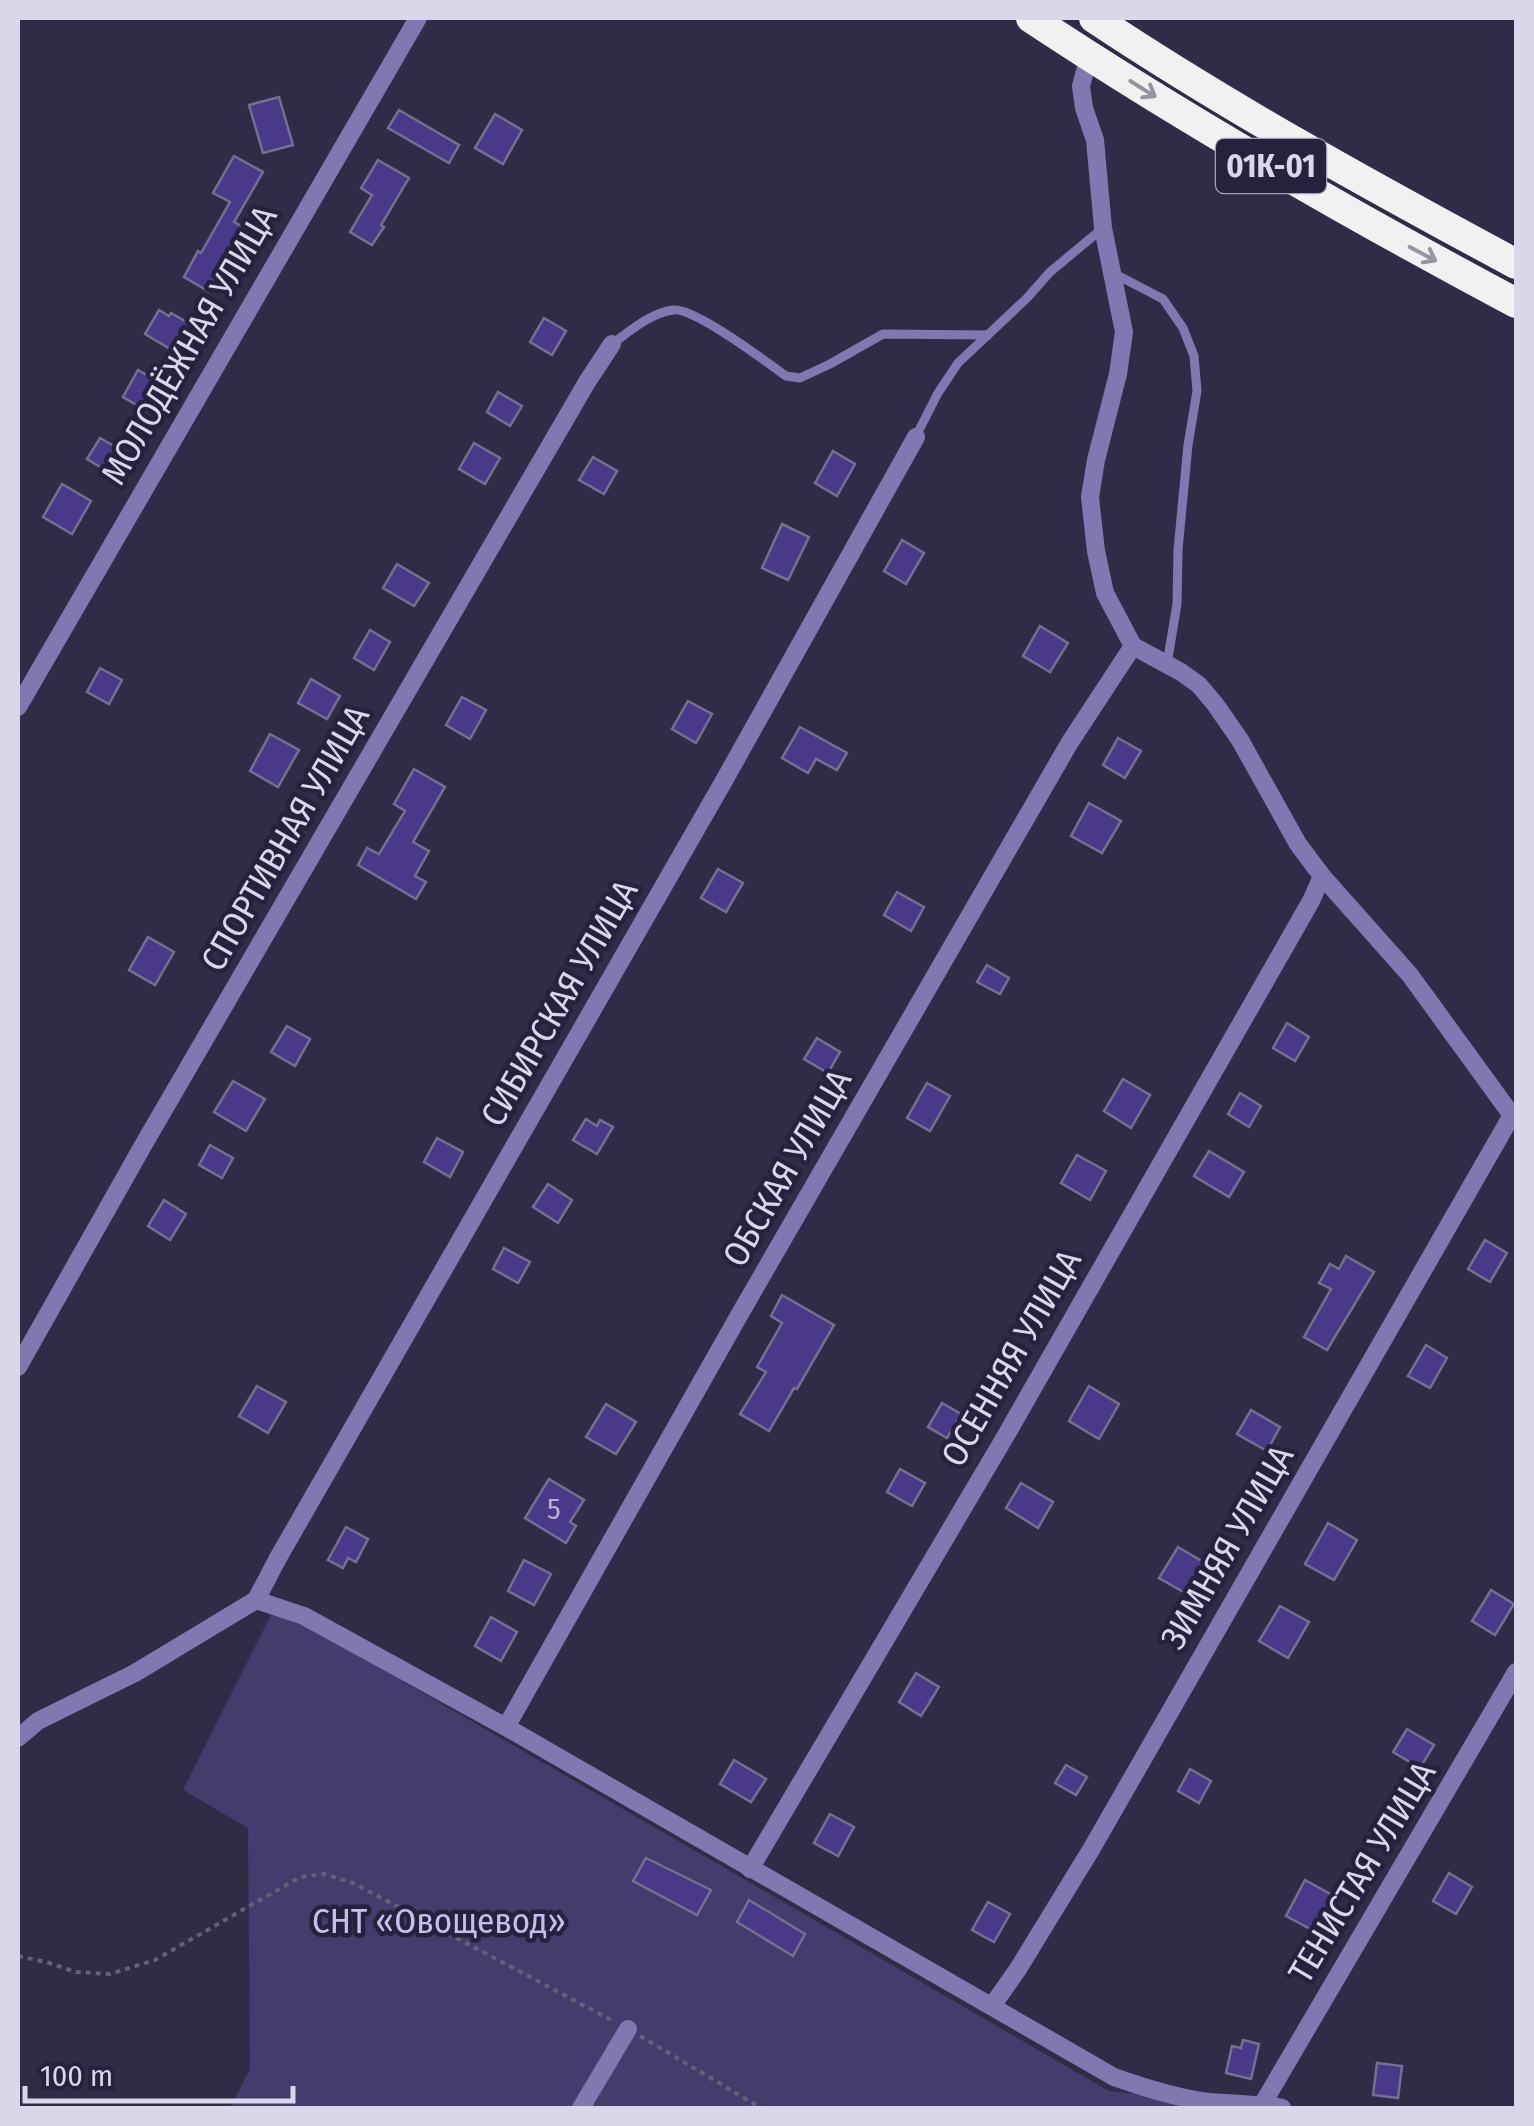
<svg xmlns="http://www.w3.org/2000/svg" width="1534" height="2126" viewBox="0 0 1534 2126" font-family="'Fira Sans Condensed',sans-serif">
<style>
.green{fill:#443c6d}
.building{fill:#4a3888;stroke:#737090;stroke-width:2.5}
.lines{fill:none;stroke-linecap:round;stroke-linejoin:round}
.path{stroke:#646079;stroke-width:4;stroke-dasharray:5 5;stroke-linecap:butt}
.lane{stroke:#8078b0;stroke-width:9}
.street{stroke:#8078b0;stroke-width:18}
.highway{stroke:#f1f1f1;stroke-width:30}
.oneway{stroke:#9694a0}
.labels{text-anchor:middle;stroke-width:9;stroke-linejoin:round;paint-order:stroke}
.number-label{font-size:30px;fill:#b5afd1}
.shield{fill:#26223d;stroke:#a3a1b5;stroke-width:2.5}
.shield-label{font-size:32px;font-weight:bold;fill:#d9d7e9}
.street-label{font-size:35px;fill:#d9d7e9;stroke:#26223d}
.park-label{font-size:35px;fill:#c4bfed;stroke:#26223d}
</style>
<rect width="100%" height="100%" fill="#302c48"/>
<path class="green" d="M275,1607L1109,2091L1271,2108H230L250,2069L248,1828L183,1790Z"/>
<g class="building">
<path d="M279,97L293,145L263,153L249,105Z"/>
<path d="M399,110L459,145L449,163L388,128Z"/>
<path d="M495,114L522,130L503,164L475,148Z"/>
<path d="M234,156L263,172L234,222L262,237L246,264L229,254L208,291L184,277L198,251L201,253L230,202L213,193Z"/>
<path d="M378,160L409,178L381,225L384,227L372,245L350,232L372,195L361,188Z"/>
<path d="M159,310L169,316L171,313L193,326L177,353L145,334Z"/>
<path d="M544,318L566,331L552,355L530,342Z"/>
<path d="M138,370L162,384L147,411L123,397Z"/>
<path d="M498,392L522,406L510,426L487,412Z"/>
<path d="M100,438L121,450L109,472L87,459Z"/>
<path d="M474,443L500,458L485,484L459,469Z"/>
<path d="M833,451L855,464L837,496L815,483Z"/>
<path d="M593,457L617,471L604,494L579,480Z"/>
<path d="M62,484L91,501L72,534L43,517Z"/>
<path d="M782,524L809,537L788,580L762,568Z"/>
<path d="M902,540L924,553L906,584L884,571Z"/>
<path d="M397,564L429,583L414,606L383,588Z"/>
<path d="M1040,626L1068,643L1050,672L1023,656Z"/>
<path d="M370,630L390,642L374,670L354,658Z"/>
<path d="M100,668L122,680L109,704L87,692Z"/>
<path d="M311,679L340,696L327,719L298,703Z"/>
<path d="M462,697L486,710L470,739L446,725Z"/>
<path d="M688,701L712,714L696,743L672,729Z"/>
<path d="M800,727L847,753L837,770L816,759L808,773L782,758Z"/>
<path d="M270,734L299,750L278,787L250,771Z"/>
<path d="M1118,738L1141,751L1125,778L1103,765Z"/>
<path d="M414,769L445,787L413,842L429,851L415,876L426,882L416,899L358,865L367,848L379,854L405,811L394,804Z"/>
<path d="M1089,803L1121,821L1102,853L1071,836Z"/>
<path d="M718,869L743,883L726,912L701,898Z"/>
<path d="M897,892L924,907L911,931L884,915Z"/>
<path d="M148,937L174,952L155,985L129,970Z"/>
<path d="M987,965L1009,978L1000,994L977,982Z"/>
<path d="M1287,1023L1309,1037L1295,1061L1273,1048Z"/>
<path d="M287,1026L310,1039L295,1066L271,1052Z"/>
<path d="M817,1038L840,1052L828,1073L804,1059Z"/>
<path d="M1123,1079L1150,1095L1131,1128L1104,1111Z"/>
<path d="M233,1081L265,1099L246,1131L214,1112Z"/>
<path d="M927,1083L950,1096L930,1131L907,1118Z"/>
<path d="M1240,1093L1261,1106L1249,1127L1228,1114Z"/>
<path d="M586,1119L597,1126L600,1120L613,1127L597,1154L573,1140Z"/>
<path d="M437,1138L463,1152L450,1177L424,1162Z"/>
<path d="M210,1145L233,1158L222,1178L199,1165Z"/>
<path d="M1209,1151L1244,1172L1229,1197L1194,1176Z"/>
<path d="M1077,1155L1106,1171L1090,1200L1061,1183Z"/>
<path d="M548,1184L572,1200L558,1223L533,1207Z"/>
<path d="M164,1200L186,1214L170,1240L148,1226Z"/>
<path d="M1485,1240L1507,1253L1490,1282L1468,1269Z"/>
<path d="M504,1248L530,1262L518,1283L493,1269Z"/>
<path d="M1346,1256L1374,1272L1327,1350L1304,1337L1331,1289L1319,1283L1330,1264L1339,1269Z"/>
<path d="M782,1295L834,1325L797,1389L794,1388L769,1431L740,1414L766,1372L757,1367L782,1323L771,1316Z"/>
<path d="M1426,1345L1447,1358L1430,1388L1408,1376Z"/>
<path d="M257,1386L286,1402L268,1433L239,1416Z"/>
<path d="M1089,1386L1119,1404L1099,1439L1069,1421Z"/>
<path d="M942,1403L961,1414L947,1438L928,1427Z"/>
<path d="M606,1404L636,1422L616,1454L586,1437Z"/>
<path d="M1251,1410L1280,1427L1267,1451L1237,1434Z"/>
<path d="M900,1469L925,1483L912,1506L887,1492Z"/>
<path d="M549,1479L584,1500L570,1522L576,1526L566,1543L525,1518Z"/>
<path d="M1021,1483L1053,1502L1038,1528L1006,1508Z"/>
<path d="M1328,1523L1357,1540L1334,1580L1305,1564Z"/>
<path d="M346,1527L368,1539L356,1562L348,1558L343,1568L328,1560Z"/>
<path d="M1178,1547L1205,1563L1187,1594L1159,1578Z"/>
<path d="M524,1560L551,1574L534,1605L508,1591Z"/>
<path d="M1491,1590L1514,1604L1495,1635L1472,1621Z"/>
<path d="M1280,1606L1309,1622L1288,1658L1259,1641Z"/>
<path d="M491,1617L517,1632L501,1661L475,1646Z"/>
<path d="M916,1673L939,1687L921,1716L899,1702Z"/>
<path d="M1407,1729L1434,1745L1420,1768L1393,1752Z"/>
<path d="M734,1760L766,1779L751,1802L720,1784Z"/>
<path d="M1066,1765L1087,1777L1076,1795L1055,1783Z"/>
<path d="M1190,1769L1211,1781L1199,1803L1178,1791Z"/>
<path d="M830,1814L854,1827L838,1856L814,1843Z"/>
<path d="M646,1858L711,1890L697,1915L633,1881Z"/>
<path d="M1449,1873L1472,1887L1456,1914L1433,1901Z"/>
<path d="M1305,1880L1334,1896L1316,1932L1286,1916Z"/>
<path d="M749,1900L805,1934L793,1956L737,1922Z"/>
<path d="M988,1902L1010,1914L994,1942L972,1930Z"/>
<path d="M1243,2040L1259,2044L1251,2079L1226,2073L1232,2046L1241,2048Z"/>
<path d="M1377,2063L1402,2066L1398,2098L1373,2095Z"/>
</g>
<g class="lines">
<g class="path">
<path d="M18,1956L46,1962L76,1972L110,1974L155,1960L300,1877L324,1874L353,1883L615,2022"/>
<path d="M640,2036L761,2108"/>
</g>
<g class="lane">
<path d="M1113,273L1163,299L1183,328L1194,356L1197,391L1188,445L1178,550L1177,604L1167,664"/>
<path d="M612,344C630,331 650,313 673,310C694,307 765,361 786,376L800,378L830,364L883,334L988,335"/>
<path d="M916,436L938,393L958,363L1027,298L1050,272L1103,228"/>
</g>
<g class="street">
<path d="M1089,56L1081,86L1084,108L1095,140L1103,228L1124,332L1118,374L1096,460L1090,497L1096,551L1105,593L1133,646L1181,672L1199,685L1215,704L1240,740L1298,844L1322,876L1410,975L1516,1121"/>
<path d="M18,707L418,18"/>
<path d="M18,1367L145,1142L587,382L612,344"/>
<path d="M256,1600L278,1558L725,779L916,437"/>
<path d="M506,1727L741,1312L1070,742L1133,646"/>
<path d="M18,1738L38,1721L135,1673L256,1600L304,1616L506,1727L1114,2077C1145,2088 1176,2098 1209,2102C1234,2104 1258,2104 1282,2108"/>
<path d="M750,1869L1005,1437L1311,901L1322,876"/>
<path d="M992,2006L1018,1969L1092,1848L1512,1115"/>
<path d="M1262,2105L1516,1672"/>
<path d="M581,2108L628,2029"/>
</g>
<g class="highway">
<path d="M1031,18C1188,122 1351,215 1516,303"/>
<path d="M1094,18C1229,108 1373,187 1516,264"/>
</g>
</g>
<defs><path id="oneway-shaft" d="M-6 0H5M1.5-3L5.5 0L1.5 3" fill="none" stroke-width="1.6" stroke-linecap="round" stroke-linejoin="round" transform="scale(2.5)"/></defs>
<g class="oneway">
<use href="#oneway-shaft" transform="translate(1143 89) rotate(32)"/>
<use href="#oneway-shaft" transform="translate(1423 254) rotate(28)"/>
</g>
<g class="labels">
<g class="number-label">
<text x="554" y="1519">5</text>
</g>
<rect class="shield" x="1216" y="139" width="110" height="54" rx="8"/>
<g class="shield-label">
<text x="1271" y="177">01К-01</text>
</g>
<g class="street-label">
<text transform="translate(189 345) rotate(-60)" y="12">МОЛОДЁЖНАЯ УЛИЦА</text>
<text transform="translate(285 838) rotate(-60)" y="12">СПОРТИВНАЯ УЛИЦА</text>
<text transform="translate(559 1003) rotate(-60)" y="12">СИБИРСКАЯ УЛИЦА</text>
<text transform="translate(787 1168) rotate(-60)" y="12">ОБСКАЯ УЛИЦА</text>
<text transform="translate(1011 1358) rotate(-60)" y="12">ОСЕННЯЯ УЛИЦА</text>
<text transform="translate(1227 1547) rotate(-60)" y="12">ЗИМНЯЯ УЛИЦА</text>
<text transform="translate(1362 1872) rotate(-59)" y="12">ТЕНИСТАЯ УЛИЦА</text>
</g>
<g class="park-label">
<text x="439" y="1933">СНТ «Овощевод»</text>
</g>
</g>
<rect width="1534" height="2126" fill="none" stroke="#d9d7e9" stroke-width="40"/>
<path d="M25 2086v15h268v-15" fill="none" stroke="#d9d7e9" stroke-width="5"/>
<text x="40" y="2086" font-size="30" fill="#d9d7e9" stroke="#26223d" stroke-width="8" paint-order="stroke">100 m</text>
</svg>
